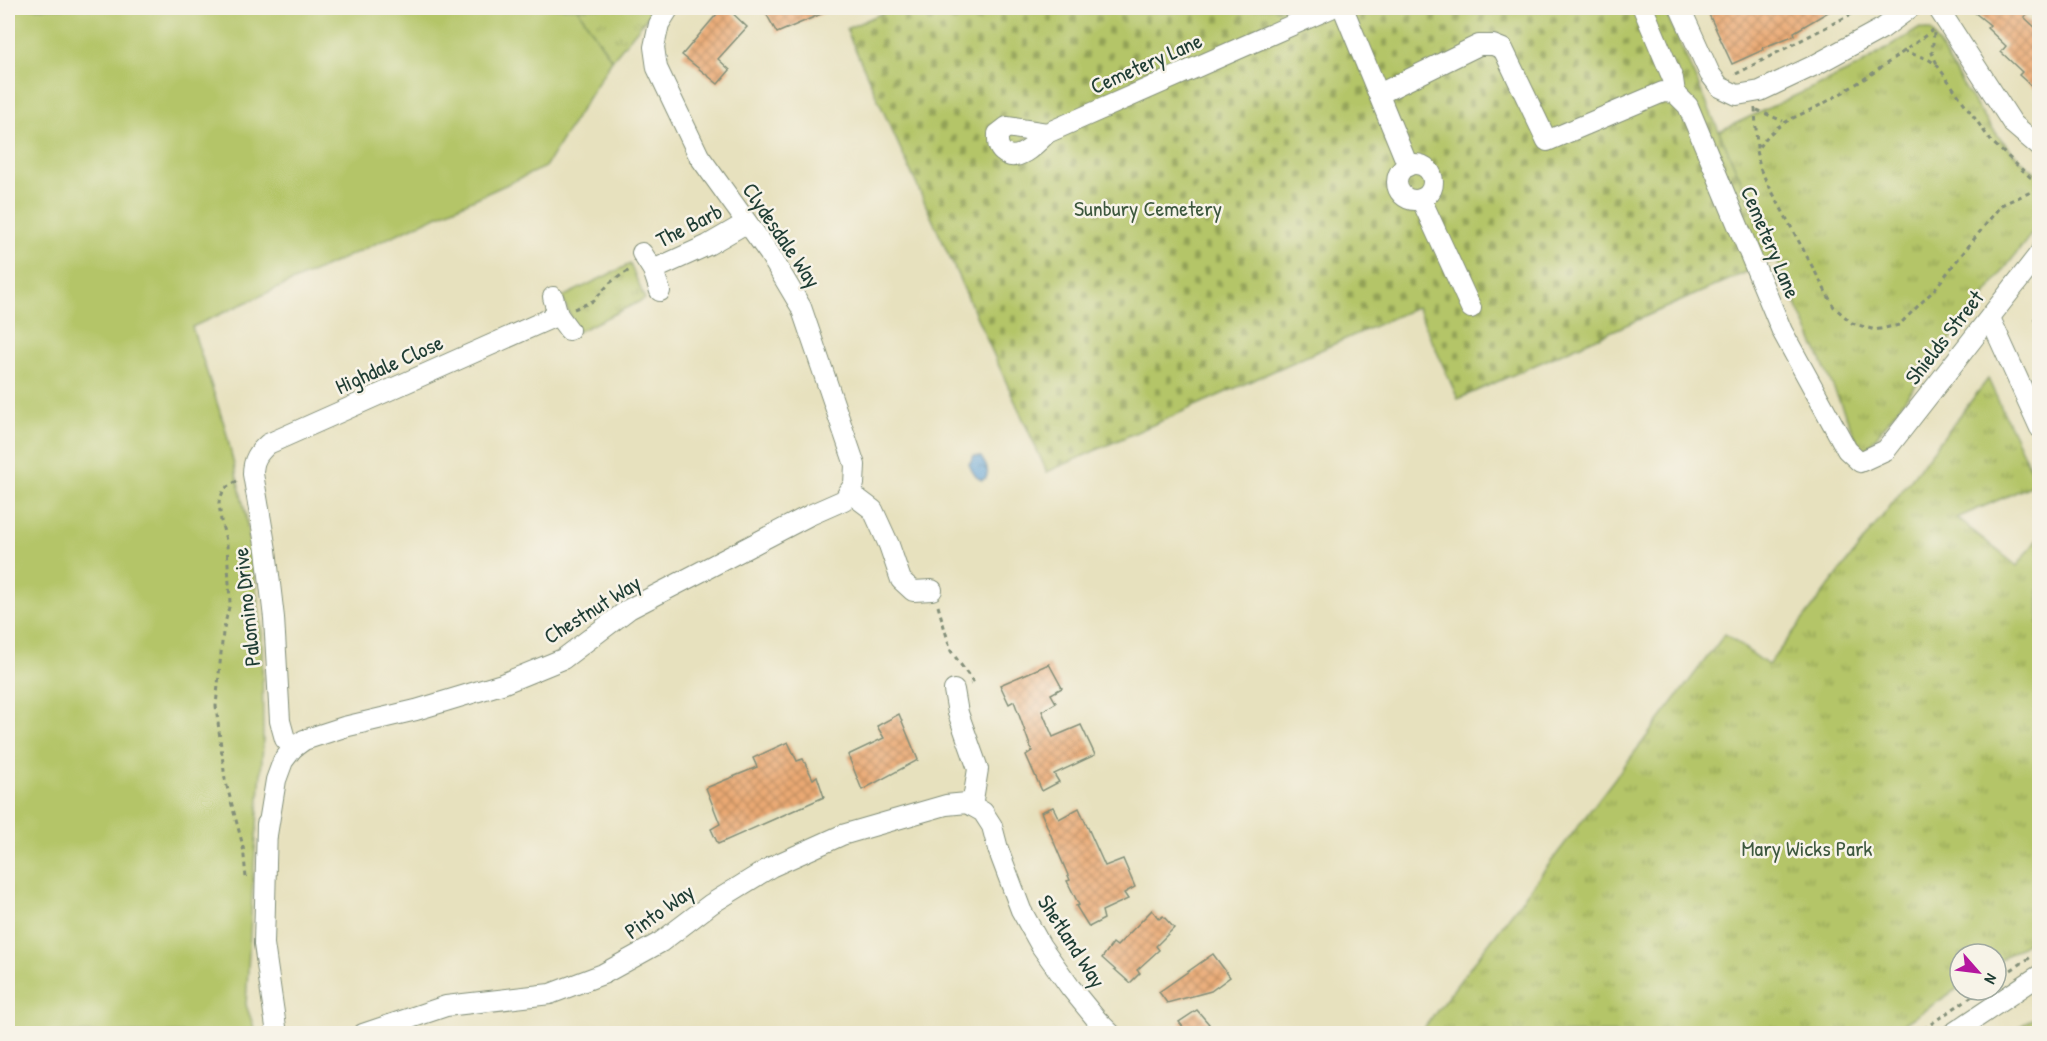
<svg xmlns="http://www.w3.org/2000/svg" width="2047" height="1041" viewBox="0 0 2047 1041" font-family="'Patrick Hand',sans-serif">
<style>
.grass{fill:#b4c568;stroke:#6a814e;stroke-width:1.5}
.cemetery{fill:url(#cemetery-stones);stroke:#6a814e;stroke-width:1.5}
.park{fill:url(#park-tufts);stroke:#6a814e;stroke-width:1.5}
.water{fill:url(#water-ripples);stroke:#407084;stroke-width:1.5}
.building{fill:url(#building-cross-hatch)}
.lines{fill:none;stroke-linecap:round;stroke-linejoin:round}
.minor-casing{stroke:#838f79;stroke-width:22}
.path{stroke:#838f79;stroke-width:3;stroke-dasharray:4.5 4.5;stroke-linecap:butt}
.minor{stroke:#fff;stroke-width:20}
.labels{text-anchor:middle;stroke-width:5;stroke-linejoin:round;paint-order:stroke}
.street-label{font-size:22px;fill:#1f3d34;stroke:#f7f3e8}
.park-label{font-size:22px;fill:#3d583e;stroke:#f7f3e8}
</style>
<defs>
<pattern id="cemetery-stones" width="16" height="16" patternUnits="userSpaceOnUse" patternTransform="scale(1.5)"><rect width="16" height="16" fill="#b4c568"/><path d="M2 7V4a2 2 0 0 1 4 0v3zM10 15v-3a2 2 0 0 1 4 0v3z" fill="#92a156"/></pattern>
<pattern id="park-tufts" width="24" height="20" patternUnits="userSpaceOnUse" patternTransform="scale(1.5)"><rect width="24" height="20" fill="#b4c568"/><path d="M3 7l-1-3M5 7V3M7 7l1-3M15 17l-1-3M17 17v-4M19 17l1-3" fill="none" stroke="#92a156"/></pattern>
<pattern id="water-ripples" width="26" height="14" patternUnits="userSpaceOnUse" patternTransform="scale(1.5)"><rect width="26" height="14" fill="#62a3d5"/><path d="M2 4q2-2 4 0t4 0M15 11q2-2 4 0t4 0" fill="none" stroke="#5086ae"/></pattern>
<pattern id="building-cross-hatch" width="8" height="8" patternUnits="userSpaceOnUse" patternTransform="scale(1.5)"><rect width="8" height="8" fill="#eaa973"/><path d="M0 0l8 8M0 8l8-8" fill="none" stroke="#bd8b5f"/></pattern>
</defs>
<rect width="100%" height="100%" fill="#f7f3e8"/>
<filter id="ink" filterUnits="userSpaceOnUse"><feTurbulence type="fractalNoise" baseFrequency=".0167" numOctaves="2"/><feDisplacementMap in="SourceGraphic" scale="12" xChannelSelector="R" yChannelSelector="G"/><feConvolveMatrix kernelMatrix="1 2 1 2 8 2 1 2 1" color-interpolation-filters="sRGB"/></filter>
<filter id="wash" filterUnits="userSpaceOnUse"><feTurbulence type="fractalNoise" baseFrequency=".008" numOctaves="4" result="noise"/><feDisplacementMap in="SourceGraphic" scale="24" xChannelSelector="R" yChannelSelector="G"/><feGaussianBlur stdDeviation="1.35" result="paint"/><feColorMatrix in="noise" values="0 0 0 0 0 0 0 0 0 0 0 0 0 0 0 0 0 1.4 0 .05"/><feComposite in="paint" operator="in"/></filter>
<g filter="url(#wash)">
<rect width="100%" height="100%" fill="#e7e1be"/>
<path class="grass" d="M8,8H577L612,60L545,167L192,327L225,427L246,516L262,634L263,745L253,879L246,1005L256,1033H8Z"/>
<path class="cemetery" d="M894,8H1664L1776,259L1458,399L1417,307L1047,472L846,29Z"/>
<g class="park">
<path d="M577,8H655L612,60Z"/>
<path d="M1920,28L1931,31C1962,82 1990,140 2039,175V224L1863,454L1719,131L1857,67Z"/>
<path d="M630,264L645,299L577,332L562,297Z"/>
<path d="M1988,379L2037,483L1957,518L2017,566L2039,537V934L1996,963V954H1960V987L1890,1033H1420L1725,634L1768,665Z"/>
<path d="M2039,1015V1033H2009Z"/>
</g>
<path class="water" d="M974,456L981,457C985,464 990,470 986,478L982,480C975,478 972,471 969,464Z"/>
<g id="blocks">
<g class="building">
<path d="M722,8H727L747,27L718,59L730,70L718,84L682,55Z"/>
<path d="M763,8H835L777,33Z"/>
<path d="M1706,8H1835L1794,32L1795,35L1762,48L1763,50L1732,64Z"/>
<path d="M1969,8H2033L2024,17L2040,32V94L2019,75L2022,72L2001,52L2006,46L1987,28L1990,25Z"/>
<path d="M1049,664L1062,688L1051,694L1056,703L1042,711L1053,737L1081,725L1095,755L1054,774L1059,782L1042,791L1026,755L1032,751L1014,701L1009,704L1000,685Z"/>
<path d="M899,714L918,760L862,790L848,755L884,738L877,726Z"/>
<path d="M788,742L797,761L803,759L813,779L817,776L824,797L718,844L711,829L720,824L706,788L757,767L753,758Z"/>
<path d="M1053,807L1059,819L1079,808L1105,866L1123,859L1135,887L1124,893L1128,899L1102,911L1104,919L1089,927L1076,906L1079,905L1067,881L1070,880L1041,812Z"/>
<path d="M1152,910L1159,919L1163,916L1174,928L1156,946L1159,950L1137,970L1140,973L1130,983L1102,958L1113,943L1117,946Z"/>
<path d="M1213,954L1230,977L1211,991L1167,1003L1159,992Z"/>
<path d="M1197,1010L1209,1024L1198,1034H1189L1179,1022Z"/>
</g>
</g>
</g>
<g filter="url(#ink)">
<use href="#blocks" fill-opacity="0" stroke="#838f79" stroke-width="1.5"/>
<g class="lines">
<defs>
<g id="minor">
<path d="M1343,8L1408,166"/>
<path d="M1643,8L1673,79L1675,93L1688,106L1782,331L1847,450L1860,462L1886,450L2040,253"/>
<path d="M1680,8L1710,74L1720,87L1737,95L1760,91L1815,65L1883,28L1910,8"/>
<path d="M1938,8L2013,124L2040,147"/>
<path d="M1379,94L1479,45H1493L1503,49L1547,141L1663,92L1675,93"/>
<path d="M1047,133L1007,127L998,134C998,141 997,147 1003,152C1017,165 1037,143 1047,133L1331,8"/>
<circle cx="1415" cy="182" r="18"/>
<path d="M1421,199L1471,308"/>
<path d="M642,253L653,270L660,291"/>
<path d="M653,270L708,245L746,223"/>
<path d="M553,297L558,315L569,330"/>
<path d="M1990,318L2040,428"/>
<path d="M849,492L873,510L889,545L901,580L913,591L932,590"/>
<path d="M954,690L958,713L978,769L972,806"/>
<path d="M293,748L285,739L280,721L274,618L266,550L253,474C253,460 258,453 268,444L558,315"/>
<path d="M267,824L264,944L277,1034"/>
<path d="M267,835L276,780L283,761L293,748L304,740L344,727L416,710L502,684L563,659L629,609L810,515L844,500L854,484L855,465L801,307L769,253L699,156L657,68L654,47L659,24L669,8"/>
<path d="M363,1034L446,1006L550,994L603,974L661,942L711,904L771,867L842,835L946,805L967,803L983,812L992,826L998,849L1021,910L1041,946L1070,987L1097,1020L1111,1034"/>
<path d="M1952,1034L2040,975"/>
</g>
</defs>
<use href="#minor" class="minor-casing"/>
<g class="path">
<path d="M1933,30C1899,55 1864,81 1826,102C1795,119 1778,119 1756,151L1761,171L1834,307L1852,323L1875,330L1899,325L1933,291L2001,205L2040,188"/>
<path d="M1934,33L1932,53L1937,64"/>
<path d="M1903,51L1928,59L1937,65L1991,141L2030,177L2040,180"/>
<path d="M1736,74L1863,8"/>
<path d="M1755,108L1757,149"/>
<path d="M1757,110L1783,121"/>
<path d="M574,309L593,301L611,282L631,269"/>
<path d="M2034,318L2040,332"/>
<path d="M237,481L224,489L219,502L221,521L227,544L230,603L223,632L216,706L225,779L243,846L246,878"/>
<path d="M938,606L951,651L974,683L970,684"/>
<path d="M1996,980L2040,951"/>
<path d="M1916,1034L1981,990"/>
</g>
<use href="#minor" class="minor"/>
</g>
</g>
<g class="labels">
<g class="street-label">
<text transform="translate(1146 63) rotate(-24)" y="8">Cemetery Lane</text>
<text transform="translate(689 225) rotate(-27)" y="8">The Barb</text>
<text transform="translate(782 235) rotate(56)" y="8">Clydesdale Way</text>
<text transform="translate(1771 242) rotate(67)" y="8">Cemetery Lane</text>
<text transform="translate(1944 337) rotate(-52)" y="8">Shields Street</text>
<text transform="translate(389 364) rotate(-24)" y="8">Highdale Close</text>
<text transform="translate(246 607) rotate(-96)" y="8">Palomino Drive</text>
<text transform="translate(592 609) rotate(-32)" y="8">Chestnut Way</text>
<text transform="translate(659 911) rotate(-35)" y="8">Pinto Way</text>
<text transform="translate(1072 941) rotate(57)" y="8">Shetland Way</text>
</g>
<g class="park-label">
<text x="1148" y="216">Sunbury Cemetery</text>
<text x="1807" y="856">Mary Wicks Park</text>
</g>
</g>
<rect width="2047" height="1041" fill="none" stroke="#f7f3e8" stroke-width="30"/>
<g transform="translate(1978 972) rotate(118)"><circle r="28" fill="#f7f3e8" stroke="#a1aaa0" stroke-width="1.5"/>
<path d="M0-4.5L10 22L0 15L-10 22Z" fill="#b5179e"/>
<text y="-9" font-size="16" font-weight="bold" text-anchor="middle" fill="#1f3d34">N</text>
</g>
</svg>
